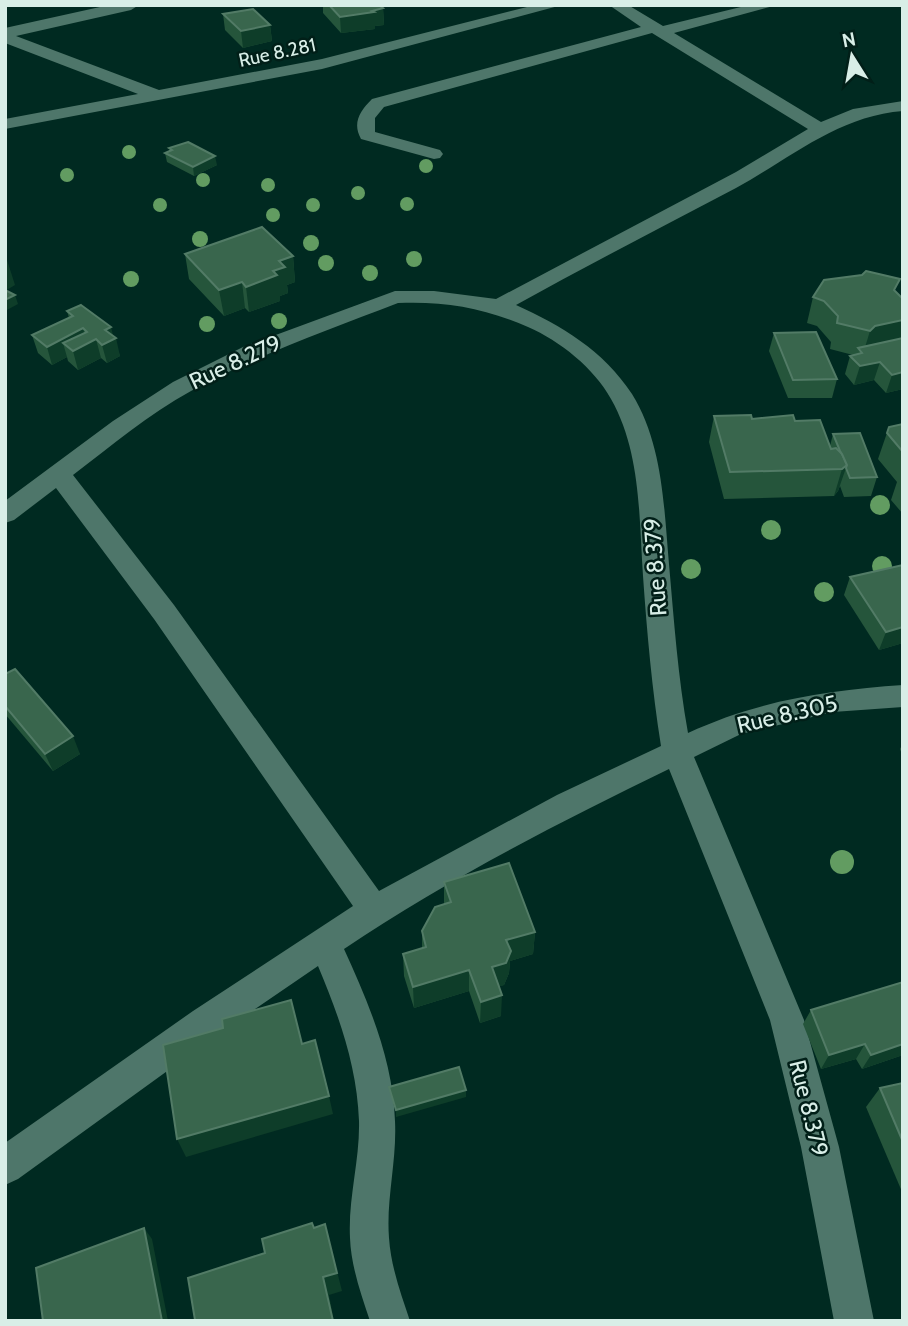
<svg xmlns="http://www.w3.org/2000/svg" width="908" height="1326" viewBox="0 0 908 1326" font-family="Cabin,sans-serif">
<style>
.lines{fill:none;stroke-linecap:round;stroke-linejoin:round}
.street{fill:#4e766a;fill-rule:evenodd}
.tree{fill:#629c61}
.wall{fill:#25553b}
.shaded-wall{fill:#0e3d29}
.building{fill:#39664d;stroke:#527b66;stroke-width:2}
.labels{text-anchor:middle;stroke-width:5;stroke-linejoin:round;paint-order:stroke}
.far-street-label{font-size:19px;fill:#d8eee7;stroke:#011f18}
.street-label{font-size:23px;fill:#d8eee7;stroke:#011f18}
</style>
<rect width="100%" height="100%" fill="#002a21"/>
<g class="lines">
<g class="street">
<path d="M109,5H139L131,10L16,36L159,90L322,59L535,5H562L322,69L5,129V119L138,94L5,43V28Z"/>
<path d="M609,5H628L663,26L749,5H777L674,33L821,122L853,109L903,101V111C838,116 791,158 736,188C662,227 588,265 516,305C562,326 603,350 632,394C663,444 664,508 669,564C674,621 678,677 688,733C756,701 828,690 903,685V707L833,712L741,734L694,757L804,1020L839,1147L874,1321H834L801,1147L770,1020L669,769C558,823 446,880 344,949C369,1004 393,1060 395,1121C397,1161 386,1199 389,1238C391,1267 401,1294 410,1321H370C361,1294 351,1266 350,1238C348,1198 360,1160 359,1121C357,1066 339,1016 318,966L217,1035L18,1179L5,1185V1143L193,1011L353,906L154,619L56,488L14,520L5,523V501L113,421L173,382L243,347L395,291H434L496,299L736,172L808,129L652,33L384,107L375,118V132L440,150L443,154L440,158L434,159L361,139C352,123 360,111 372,99L641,27ZM398,303C445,301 485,308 528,327C560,341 594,368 611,399C641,452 639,517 643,576C647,633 652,689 661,746L557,795L379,891L174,605L73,475C111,446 149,414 191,391C257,355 328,330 398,303Z"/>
</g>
</g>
<g class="tree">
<circle cx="129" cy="152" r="7"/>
<circle cx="426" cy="166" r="7"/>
<circle cx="67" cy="175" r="7"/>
<circle cx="203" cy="180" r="7"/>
<circle cx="268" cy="185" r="7"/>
<circle cx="358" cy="193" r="7"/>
<circle cx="407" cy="204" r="7"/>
<circle cx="160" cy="205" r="7"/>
<circle cx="313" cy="205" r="7"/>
<circle cx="273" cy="215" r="7"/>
<circle cx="200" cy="239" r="8"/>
<circle cx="311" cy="243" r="8"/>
<circle cx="414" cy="259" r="8"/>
<circle cx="326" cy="263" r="8"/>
<circle cx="370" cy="273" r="8"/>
<circle cx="131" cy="279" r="8"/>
<circle cx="279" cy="321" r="8"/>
<circle cx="207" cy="324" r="8"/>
<circle cx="880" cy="505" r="10"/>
<circle cx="771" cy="530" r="10"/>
<circle cx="882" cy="566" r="10"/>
<circle cx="691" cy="569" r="10"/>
<circle cx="824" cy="592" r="10"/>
<circle cx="842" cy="862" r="12"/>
</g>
<g class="wall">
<path d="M323,5H379L383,8L384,25L375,26V29L341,33L323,13Z"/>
<path d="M223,14L270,25L272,41L243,48L225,30Z"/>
<path d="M169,148L217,165L194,176L167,162L165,153L170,151Z"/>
<path d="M185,254L293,256L295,282L287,285L288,293L280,296V301L249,312L245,308L224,316L189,279Z"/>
<path d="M896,292L903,299V389L886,393L874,380L854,385L845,374L850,356L853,355L830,349L831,342L817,326L807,323L813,297Z"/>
<path d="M67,311L113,336L120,356L107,363L101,358L78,370L68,361L67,357L52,365L38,353L32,335L69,318Z"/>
<path d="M774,333L837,379L832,398H788L769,351Z"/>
<path d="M714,416L795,421L830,446L833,434L877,477L871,496L844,497L840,486L838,491L834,496L724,499L709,442Z"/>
<path d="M903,424V514L891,500L897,482L878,459L889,427Z"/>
<path d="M903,565V643L879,650L844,595L850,577Z"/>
<path d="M5,674L80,754L53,771L5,714Z"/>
<path d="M903,743V757L900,749Z"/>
<path d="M444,882L535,932L533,954L510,961L509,973L504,985L499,986L501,1016L480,1023L469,991L414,1008L404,976L403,954L422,948V931L444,904Z"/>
<path d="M903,982V1055L862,1069L856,1059L821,1069L803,1024L811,1010Z"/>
<path d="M903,1083V1194L866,1107L880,1088Z"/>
</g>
<g class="shaded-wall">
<path d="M383,8L384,25L375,26V29L341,33L340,17Z"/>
<path d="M270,25L272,41L243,48L241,31Z"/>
<path d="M215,156L217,165L194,176L193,167Z"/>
<path d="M293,256L295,282L287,285L288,293L280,296V301L249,312L246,287L273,271L279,261Z"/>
<path d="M7,260L15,285L5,291V261Z"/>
<path d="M242,282L245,308L224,316L219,290Z"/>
<path d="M15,295L18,304L5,311V300Z"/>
<path d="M903,320V333L899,346L862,357L870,331L875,326Z"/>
<path d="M111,327L114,339L116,338L120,356L107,363L102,345L105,330Z"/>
<path d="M83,328L87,344L96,339L101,358L78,370L73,351L63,343L67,357L52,365L47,347Z"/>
<path d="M880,362L874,380L854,385L860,366Z"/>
<path d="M903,372V389L886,393L892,375Z"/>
<path d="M847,465L838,491L834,496L842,469Z"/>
<path d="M903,627V643L879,650L886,632Z"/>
<path d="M73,736L80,754L53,771L45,754Z"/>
<path d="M535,932L533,954L510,961L509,973L504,985L491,989L492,967L506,940Z"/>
<path d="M469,970V991L414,1008L413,987Z"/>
<path d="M502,995L501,1016L480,1023L481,1002Z"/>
<path d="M865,1044L856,1059L821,1069L829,1055Z"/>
<path d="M903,1044V1055L862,1069L871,1055Z"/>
<path d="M466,1090V1097L396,1117V1110Z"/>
<path d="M329,1096L333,1114L186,1157L177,1139Z"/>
<path d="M325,1224L342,1291L329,1295L334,1321H333L323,1277Z"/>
<path d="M144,1228L152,1239L168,1321H162Z"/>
</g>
<g class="building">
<path d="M329,5H379L383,8L372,11L374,12L340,17Z"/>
<path d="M253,9L270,25L241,31L223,14Z"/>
<path d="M188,142L215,156L193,167L165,153L172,150L169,148Z"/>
<path d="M262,227L293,256L279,261L285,267L273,271L277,275L246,287L242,282L219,290L185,254Z"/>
<path d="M866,271L900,279L894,290L903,299V320L875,326L870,331L837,323L838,316L824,301L813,297L824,280L862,275Z"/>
<path d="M5,290L15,295L5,300Z"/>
<path d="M81,305L111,327L105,330L116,338L102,345L96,339L73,351L63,343L87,332L83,328L47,347L32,335L73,316L67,311Z"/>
<path d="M816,332L837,379L793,380L774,333Z"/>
<path d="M903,338V372L892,375L880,362L860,366L850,356L862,353L858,348Z"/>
<path d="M751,415L752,419L793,415L795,421L820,420L831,449L836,448L842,454L847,465L842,469L730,472L714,416Z"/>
<path d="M903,424V452L887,433L889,427Z"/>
<path d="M860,433L877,477L850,478L846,468L847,465L842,454L840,451L833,434Z"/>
<path d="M903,565V627L886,632L850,577Z"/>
<path d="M15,669L73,736L45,754L5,706V674Z"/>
<path d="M509,863L535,932L506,940L511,951L506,963L492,967L502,995L481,1002L469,970L413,987L403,954L426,947L422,931L435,907L451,902L444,882Z"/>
<path d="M903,982V1044L871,1055L865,1044L829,1055L811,1010Z"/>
<path d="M291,1000L302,1044L315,1040L329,1096L177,1139L163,1045L223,1028L222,1019Z"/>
<path d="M459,1067L466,1090L396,1110L389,1087Z"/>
<path d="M903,1083V1142L880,1088Z"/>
<path d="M312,1223L314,1228L325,1224L337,1273L323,1277L333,1321H192L195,1320L188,1278L265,1253L262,1239Z"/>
<path d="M144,1228L162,1321H43L36,1268Z"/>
</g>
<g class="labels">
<g class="far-street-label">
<text transform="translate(277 52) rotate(-12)" y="7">Rue 8.281</text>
</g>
<g class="street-label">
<text transform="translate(235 362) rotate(-25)" y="8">Rue 8.279</text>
<text transform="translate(655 567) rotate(-94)" y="8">Rue 8.379</text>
<text transform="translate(787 714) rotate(-13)" y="8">Rue 8.305</text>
<text transform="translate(809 1108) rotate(76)" y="8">Rue 8.379</text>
</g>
</g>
<rect width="908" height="1326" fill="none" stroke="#d8eee7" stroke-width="14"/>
<g transform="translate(852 56) rotate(349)" stroke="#011f18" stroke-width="5" paint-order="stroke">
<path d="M0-5L12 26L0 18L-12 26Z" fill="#d8eee7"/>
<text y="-10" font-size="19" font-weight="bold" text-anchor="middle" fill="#d8eee7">N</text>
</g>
</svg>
